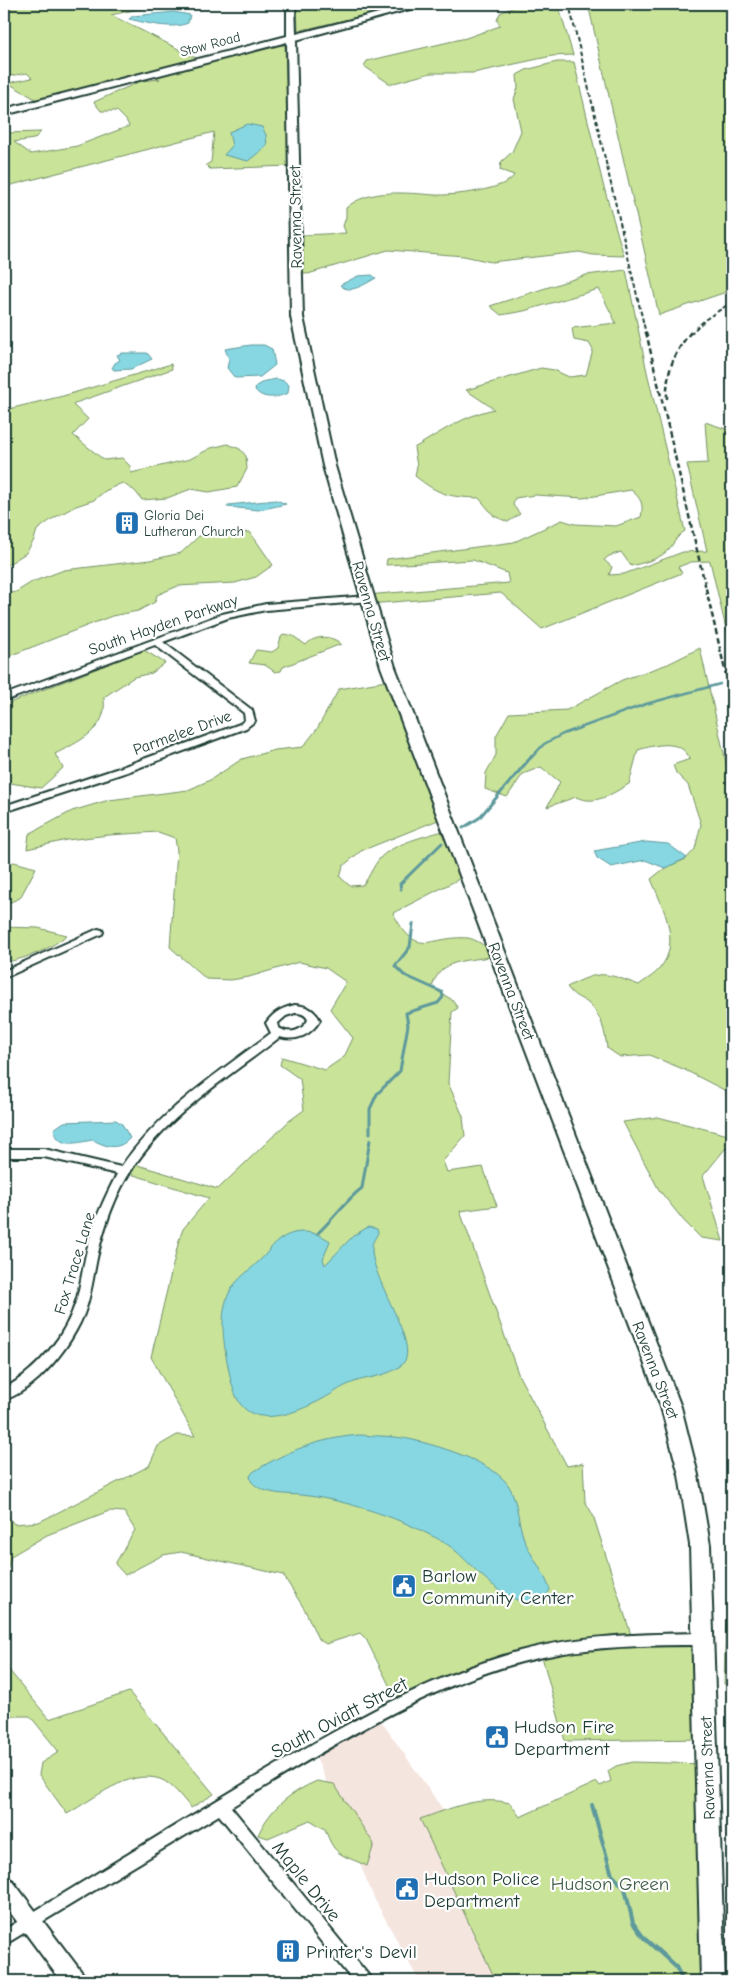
<svg xmlns="http://www.w3.org/2000/svg" width="736" height="1985" viewBox="0 0 736 1985" font-family="'Comic Neue',sans-serif">
<style>
.built{fill:#f5e5df}
.green{fill:#c9e399;stroke:#749066}
.water{fill:#87d7e2;stroke:#5d999c}
.lines{fill:none;stroke-linecap:round;stroke-linejoin:round}
.stream-far2{stroke:#5d999c;stroke-width:2.5}
.stream-far1{stroke:#5d999c;stroke-width:3}
.stream{stroke:#5d999c;stroke-width:4}
.street-casing{stroke:#1f3d34;stroke-width:4}
.secondary-casing{stroke:#1f3d34;stroke-width:4}
.street{fill:#fff;fill-rule:evenodd}
.secondary{fill:#fff;fill-rule:evenodd}
.rail-far1{stroke:#1f3d34;stroke-width:2;stroke-dasharray:4.5 2.5;stroke-linecap:butt}
.rail{stroke:#1f3d34;stroke-width:2.5;stroke-dasharray:5.5 3;stroke-linecap:butt}
.labels{text-anchor:middle;stroke-width:4.5;stroke-linejoin:round;paint-order:stroke}
.far-street-label{font-size:14px;fill:#1f3d34;stroke:#fff}
.far-poi-label{font-size:14px;fill:#1f3d34;stroke:#fff;text-anchor:start}
.street-label{font-size:16px;fill:#1f3d34;stroke:#fff}
.near-poi-label{font-size:19px;fill:#1f3d34;stroke:#fff;text-anchor:start}
.near-street-label{font-size:19px;fill:#1f3d34;stroke:#fff}
.near-park-label{font-size:19px;fill:#415e48;stroke:#fff}
</style>
<rect width="100%" height="100%" fill="#fff"/>
<filter id="ink" filterUnits="userSpaceOnUse"><feTurbulence type="fractalNoise" baseFrequency=".02" numOctaves="2"/><feDisplacementMap in="SourceGraphic" scale="10" xChannelSelector="R" yChannelSelector="G"/><feConvolveMatrix kernelMatrix="1 2 1 2 8 2 1 2 1" color-interpolation-filters="sRGB"/></filter>
<g filter="url(#ink)">
<path class="built" d="M379,1718L444,1811L421,1819L496,1981H419L374,1898L315,1754Z"/>
<g class="green">
<path d="M4,4H162L111,15L200,60L37,100L8,83L32,78L27,73L4,77Z"/>
<path d="M297,4H380L392,9L302,30H298Z"/>
<path d="M520,4H558L573,55L552,56L473,73H431L390,84L364,66L367,61L466,38L500,26L497,20L500,13Z"/>
<path d="M588,4H659L670,8L691,4H732V290L659,315Z"/>
<path d="M276,45H285L289,166L210,169L206,165L211,162L214,132L4,187V133L41,132L34,139L14,142L31,154L77,146L129,126L126,120L117,111H101L94,102L141,81L160,79L152,76Z"/>
<path d="M557,62H574L603,184L624,256L593,255L579,252L491,262L464,256L388,250L308,274L302,272L303,235L346,233L343,226L346,217V208C368,188 407,193 435,195C451,196 507,190 514,175L500,170L501,162L512,152L521,131L514,99L518,88L517,75L526,70Z"/>
<path d="M626,270L647,372L685,531C675,537 674,545 666,552C657,560 642,563 631,566L621,552L609,556L604,560L612,567L609,575L624,574L683,552L707,551L687,464L708,463L705,422L732,431V654L710,561L691,562L678,567L682,573L542,629L501,593L369,604L366,595L509,583L507,573L473,560L386,565L387,559L514,542L562,520L575,524L616,526L641,517C644,504 641,498 631,490L583,498L535,495L515,498L513,505L520,514L508,522L494,516L479,498C449,497 439,495 415,476L417,466L414,448C441,432 463,416 494,409L466,390L541,368L554,370L569,377L586,375L593,350L589,343L574,340L572,328L616,323L599,289L524,311L501,315L490,306L586,275Z"/>
<path d="M171,364L172,369L78,402L73,405L88,419L73,435L104,460L122,458L130,466L131,473L190,459L211,448L228,444L240,449L246,456L247,469L237,487L209,492L191,489L167,498L142,500L135,491L122,483L105,491L94,500L76,506L52,519L37,530L34,540L26,553L4,567V410L63,396Z"/>
<path d="M250,532L273,565L256,577L235,583L178,586L157,595L155,602L138,611L112,616L4,658V594L16,592L32,582L64,570L150,560L181,553L199,536Z"/>
<path d="M284,634L293,636L306,645C314,635 332,635 341,644L283,667L281,671L275,672L265,665L249,663L256,650L272,652L278,648L281,637Z"/>
<path d="M700,648L732,789V1094L683,1069L649,1055L620,1057L607,1048C605,1032 602,1016 589,1004C581,997 576,999 567,987C600,970 604,972 639,985C645,980 655,975 660,968C682,942 662,906 651,879L665,868L686,859L695,849L701,824L688,785L676,773L673,765L690,759C681,738 655,745 638,750L629,784C611,794 596,806 576,797L547,807L560,782L541,767L523,774L507,797L485,789L486,773L496,755V736L509,713L567,710L622,680L668,664Z"/>
<path d="M144,650L165,663L152,673L134,677L104,697C104,702 105,709 103,714C98,734 72,745 55,754L63,768L41,788L4,782V705Z"/>
<path d="M386,681L438,820L361,851L343,866L340,877L350,886L363,885C370,876 373,866 380,858C393,844 425,836 443,831L463,877L393,913C418,961 429,935 468,938C475,939 483,945 489,948L490,957C465,961 439,959 432,988L451,999L458,1008L452,1012L448,1083L463,1116L465,1136L443,1161L447,1172L483,1167L497,1206L460,1211L519,1376L567,1466L583,1463L585,1501L593,1515L633,1641L701,1639L706,1739L565,1741L541,1653L522,1656L399,1705L366,1639L360,1633L326,1644L318,1639L305,1610L283,1575L181,1552L163,1555L125,1575L115,1564L135,1530L124,1512L109,1511L47,1535L11,1556L4,1583V1512L14,1524L39,1522L149,1466L158,1446L177,1435L195,1436L151,1357L179,1240L183,1229L209,1198L124,1172L131,1163L218,1189L289,1121L304,1110L300,1079L280,1065L282,1057L325,1070L344,1057L353,1038L330,1009L346,982L326,968L299,962L249,977L231,980L206,979L170,947L177,851L175,838L158,832L109,835L67,840L27,849L29,834L72,811L109,800L188,790L210,780L242,759L275,750L303,747L317,729L339,689Z"/>
<path d="M14,862L36,868L20,898L4,905V865Z"/>
<path d="M4,927L38,928L67,935C49,950 30,957 7,962L4,960Z"/>
<path d="M658,1117L732,1136V1148L725,1149L703,1176L723,1241L701,1238L684,1221L659,1190L623,1122Z"/>
<path d="M732,1596V1683L724,1684L726,1621Z"/>
<path d="M4,1664L49,1719L129,1692L214,1794L191,1808C183,1799 172,1783 160,1779C128,1769 94,1799 67,1814L39,1775L41,1763L59,1752L30,1716H4Z"/>
<path d="M632,1762L707,1764L713,1981H496L420,1819C450,1809 478,1795 510,1803L520,1817L597,1782L600,1786L611,1781L608,1771L616,1766Z"/>
<path d="M317,1781L334,1784L374,1844L367,1866C342,1854 335,1858 325,1829L310,1820L268,1838L258,1835C270,1808 291,1792 317,1781Z"/>
</g>
<g class="water">
<path d="M174,12L190,15L188,23C171,30 147,23 129,19L133,16Z"/>
<path d="M247,124L262,127L266,135L267,146L248,161L224,155L232,146L229,132Z"/>
<path d="M372,275L376,278C365,284 350,295 340,285L358,276Z"/>
<path d="M251,345H264L272,349L275,365L260,377L235,378L227,368L229,359L225,349Z"/>
<path d="M122,353H147L152,359L131,369L114,370L112,368L115,363L120,360L117,355Z"/>
<path d="M277,379L284,381L289,385L288,393C277,398 263,400 255,390L256,386L265,381Z"/>
<path d="M276,500L286,504L259,510L227,507L228,505Z"/>
<path d="M646,842L668,844L687,858L665,868L645,860L611,867L597,858L594,851Z"/>
<path d="M116,1120L122,1124L130,1138C118,1151 107,1147 93,1140C79,1142 58,1150 54,1129L64,1122Z"/>
<path d="M368,1227L377,1229L378,1233C376,1237 372,1242 372,1247C370,1276 413,1334 406,1358C401,1374 370,1377 357,1381C348,1384 340,1388 333,1393C310,1407 256,1434 238,1400C231,1387 229,1370 226,1356C223,1336 220,1313 229,1293C235,1280 248,1272 257,1263C265,1257 270,1247 278,1241C294,1228 314,1230 330,1241L323,1259L325,1265L353,1236Z"/>
<path d="M359,1435C377,1436 396,1436 413,1440C439,1446 497,1463 510,1488C518,1503 518,1523 524,1539C531,1557 544,1571 550,1590C526,1628 475,1568 457,1552C448,1544 439,1539 428,1534C397,1517 343,1500 309,1496C291,1493 264,1497 251,1481L250,1476L253,1472C289,1450 318,1439 359,1435Z"/>
</g>
<g class="lines">
<g class="stream-far2">
<path d="M732,544L729,547L732,560"/>
<path d="M531,758L544,744L563,734L646,704L720,684"/>
</g>
<g class="stream-far1">
<path d="M463,828L479,818L532,756"/>
<path d="M401,889L400,884L405,879L442,843"/>
<path d="M370,1133V1109L377,1094L400,1071L408,1025L406,1013L438,1003L443,997L442,992L404,975L395,966L410,947L413,924"/>
<path d="M318,1233C334,1218 345,1201 362,1188L370,1140"/>
</g>
<path class="stream" d="M592,1805L612,1875L625,1888L633,1923L644,1938L676,1967L683,1981"/>
<defs>
<g id="street">
<path d="M367,596L370,597V601L266,610L228,618L163,642L252,710L255,721L246,728L127,772L4,812V806L119,768L240,724L245,720L244,713L155,645L7,700L4,701V695L222,614L266,604Z"/>
<path d="M98,929L102,930L103,932L102,934L4,978V971Z"/>
<path d="M295,1005C307,1006 314,1009 320,1020C311,1035 297,1042 280,1037C233,1074 179,1107 142,1155C119,1184 105,1222 97,1258C93,1277 91,1296 84,1314C74,1338 58,1360 39,1378C29,1387 16,1396 4,1400V1389C38,1369 66,1337 77,1298C82,1279 84,1258 90,1238C96,1216 106,1195 117,1174L44,1157H4V1149H44L121,1167C159,1111 217,1074 271,1033L266,1023C274,1012 282,1008 295,1005ZM295,1013C301,1013 306,1014 308,1020C302,1031 290,1035 279,1028L278,1023L286,1016Z"/>
<path d="M701,1633L706,1635L708,1639L706,1643L701,1645C648,1645 595,1646 543,1657C433,1680 327,1749 231,1807L369,1976L371,1981H353L219,1815L4,1945V1930C86,1880 167,1830 249,1781C335,1730 423,1678 520,1651C579,1635 641,1634 701,1633Z"/>
</g>
<g id="secondary">
<path d="M287,4H295L296,34L414,4H428L296,40L303,317L335,466L395,667L681,1407L698,1475L710,1545L725,1981H701L690,1545L679,1475L661,1407L381,667L323,466L291,317L287,42L4,115V109L287,36Z"/>
<path d="M4,1877L12,1880L83,1974L87,1981H61L4,1904Z"/>
</g>
</defs>
<use href="#street" class="street-casing"/>
<use href="#secondary" class="secondary-casing"/>
<use href="#street" class="street"/>
<use href="#secondary" class="secondary"/>
<g class="rail-far1">
<path d="M569,4L646,334"/>
<path d="M690,334L706,319L732,302"/>
</g>
<g class="rail">
<path d="M646,332L732,700"/>
<path d="M667,399C666,372 674,352 691,332"/>
</g>
</g>
</g>
<defs>
<symbol id="building-square" viewBox="-11 -11 22 22"><rect x="-9" y="-9" width="18" height="18" rx="4" fill="#1f6fb2" stroke="#fff"/><path d="M-4-6H4V6H1V3H-1V6H-4ZM-2.5-4.3h1.7v1.8h-1.7ZM.8-4.3h1.7v1.8H.8ZM-2.5-1h1.7V.8h-1.7ZM.8-1h1.7V.8H.8Z" fill="#fff"/></symbol>
<symbol id="civic-square" viewBox="-11 -11 22 22"><rect x="-9" y="-9" width="18" height="18" rx="4" fill="#1f6fb2" stroke="#fff"/><path d="M-.6-6.5H3V-4.5H.6V-3L4-1V1h2V6H-6V1h2V-1L-.6-3ZM-1.2 2.5V6h2.4V2.5Z" fill="#fff"/></symbol>
</defs>
<g fill-rule="evenodd">
<use href="#building-square" x="113" y="509" width="28" height="28"/>
<use href="#civic-square" x="390" y="1572" width="28" height="28"/>
<use href="#civic-square" x="483" y="1723" width="28" height="28"/>
<use href="#civic-square" x="393" y="1875" width="28" height="28"/>
<use href="#building-square" x="274" y="1937" width="28" height="28"/>
</g>
<g class="labels">
<g class="far-street-label">
<text transform="translate(210 44) rotate(-15)" y="5">Stow Road</text>
</g>
<g class="far-poi-label">
<text x="144" y="520">Gloria Dei<tspan x="144" dy="16">Lutheran Church</tspan></text>
</g>
<g class="street-label">
<text transform="translate(295 217) rotate(-91)" y="6">Ravenna Street</text>
<text transform="translate(372 611) rotate(74)" y="6">Ravenna Street</text>
<text transform="translate(163 624) rotate(-19)" y="6">South Hayden Parkway</text>
<text transform="translate(182 732) rotate(-20)" y="6">Parmelee Drive</text>
<text transform="translate(512 991) rotate(69)" y="6">Ravenna Street</text>
<text transform="translate(74 1263) rotate(-73)" y="6">Fox Trace Lane</text>
<text transform="translate(656 1370) rotate(69)" y="6">Ravenna Street</text>
<text transform="translate(707 1768) rotate(-92)" y="6">Ravenna Street</text>
</g>
<g class="near-poi-label">
<text x="422" y="1582">Barlow<tspan x="422" dy="22">Community Center</tspan></text>
<text x="514" y="1733">Hudson Fire<tspan x="514" dy="22">Department</tspan></text>
<text x="424" y="1885">Hudson Police<tspan x="424" dy="22">Department</tspan></text>
<text x="306" y="1958">Printer's Devil</text>
</g>
<g class="near-street-label">
<text transform="translate(339 1717) rotate(-28)" y="7">South Oviatt Street</text>
<text transform="translate(307 1881) rotate(51)" y="7">Maple Drive</text>
</g>
<g class="near-park-label">
<text x="610" y="1890">Hudson Green</text>
</g>
</g>
<rect width="736" height="1985" fill="none" stroke="#fff" stroke-width="20"/>
<rect x="10" y="10" width="716" height="1965" fill="none" stroke="#1f3d34" stroke-width="2" filter="url(#ink)"/>
</svg>
